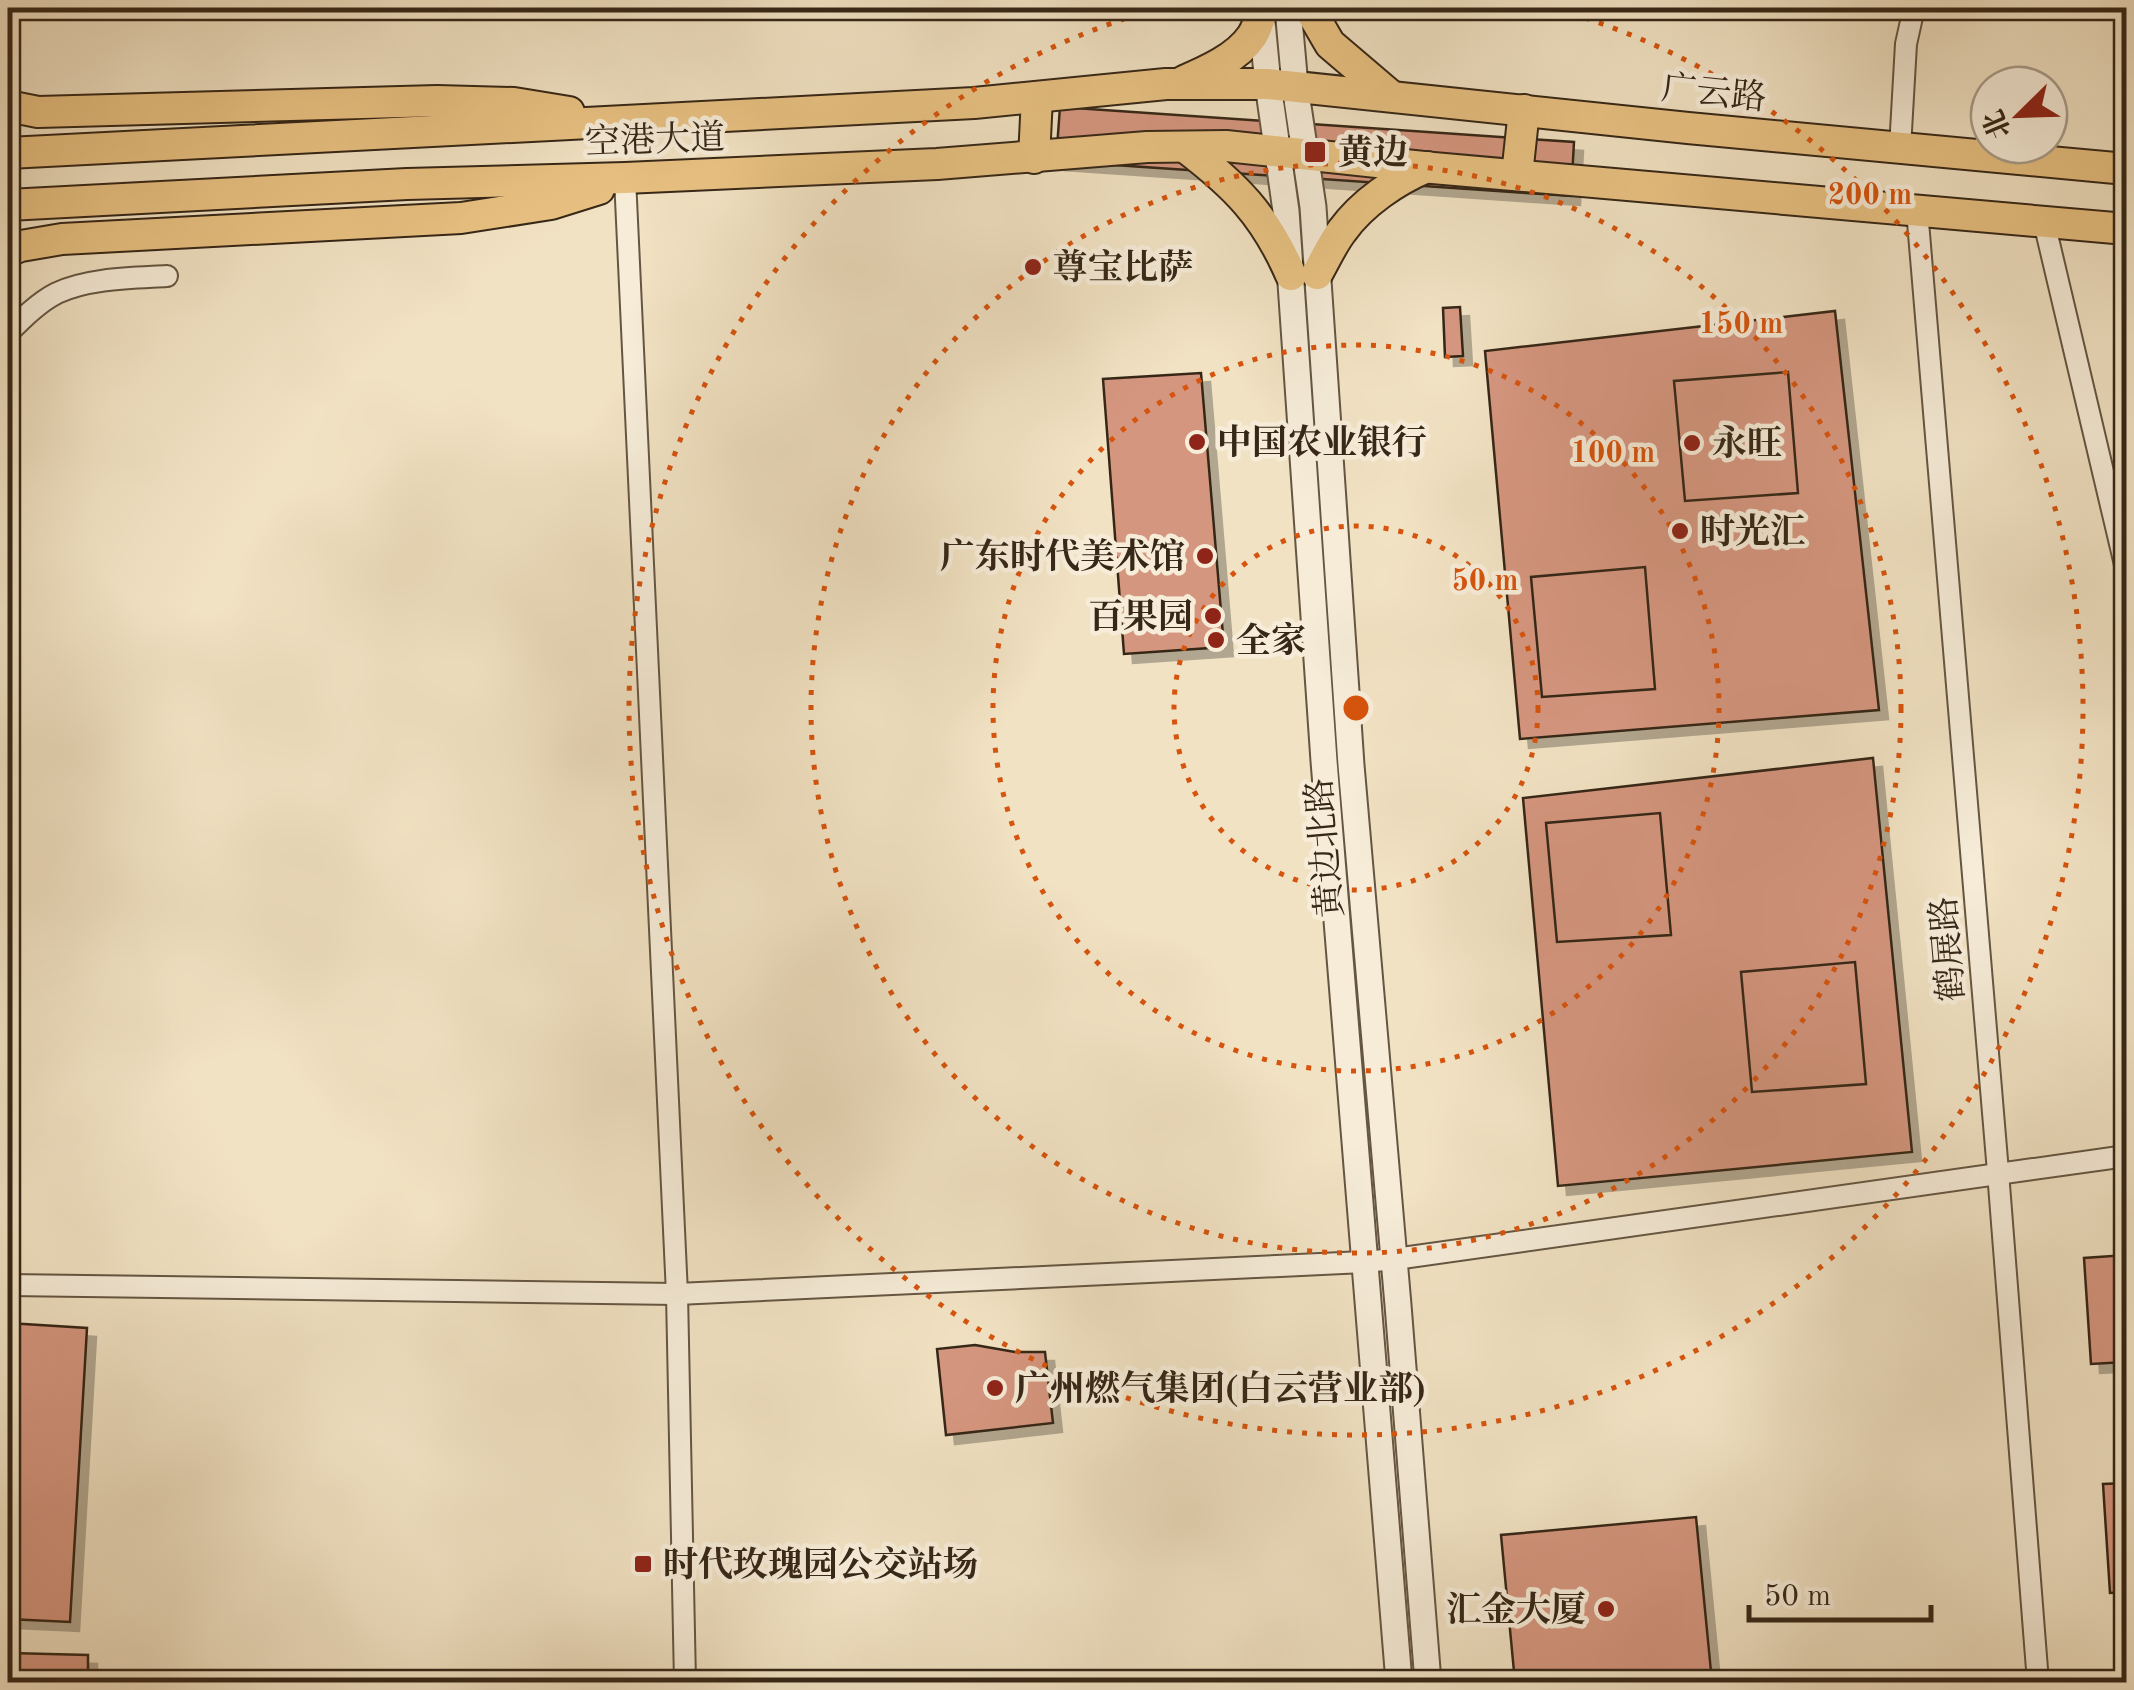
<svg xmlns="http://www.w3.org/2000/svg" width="2134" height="1690" viewBox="0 0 2134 1690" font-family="'Old Standard TT','Noto Serif SC',serif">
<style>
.building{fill:#d5967f;stroke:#362717;stroke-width:2.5;filter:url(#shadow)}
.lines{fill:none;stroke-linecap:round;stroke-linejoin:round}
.minor-casing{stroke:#655642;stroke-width:24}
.tertiary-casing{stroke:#655642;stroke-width:29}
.primary-casing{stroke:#362717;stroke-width:34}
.minor{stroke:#f6ecd8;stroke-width:20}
.tertiary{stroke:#f6ecd8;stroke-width:25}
.primary{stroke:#e8c182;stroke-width:30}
.ring{fill:none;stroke:#d6540d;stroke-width:5;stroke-dasharray:5 10}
.poi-dot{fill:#8f2418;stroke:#f6ecd8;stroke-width:4}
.labels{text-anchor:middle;stroke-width:9;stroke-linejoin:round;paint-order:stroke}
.street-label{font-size:35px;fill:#362717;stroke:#f6ecd8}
.poi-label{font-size:35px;font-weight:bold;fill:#362717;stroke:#f6ecd8;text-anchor:start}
.centre{fill:#d6540d;stroke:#f6ecd8;stroke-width:5}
.ring-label{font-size:30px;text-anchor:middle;font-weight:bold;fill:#d6540d;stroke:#f6ecd8;stroke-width:9;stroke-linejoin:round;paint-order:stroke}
</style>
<defs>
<filter id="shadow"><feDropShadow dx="9" dy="9" stdDeviation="0" flood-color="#0004"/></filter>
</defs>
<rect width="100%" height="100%" fill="#f1e2c3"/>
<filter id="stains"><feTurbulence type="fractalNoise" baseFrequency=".002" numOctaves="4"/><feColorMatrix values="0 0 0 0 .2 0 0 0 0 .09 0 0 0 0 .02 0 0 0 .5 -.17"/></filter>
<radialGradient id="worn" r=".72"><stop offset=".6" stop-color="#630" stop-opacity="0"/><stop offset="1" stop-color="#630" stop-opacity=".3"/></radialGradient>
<g class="building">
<path d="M1060,107L1574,142L1571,196L1056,161Z"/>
<path d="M1460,307L1463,356L1445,357L1443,308Z"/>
<path d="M1835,311L1879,710L1520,739L1485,351Z"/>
<path d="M1788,372L1798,493L1685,501L1674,381Z"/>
<path d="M1201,373L1224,647L1124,654L1103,379Z"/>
<path d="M1645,567L1655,689L1542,697L1531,577Z"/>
<path d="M1873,758L1912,1152L1558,1186L1523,798Z"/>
<path d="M1660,813L1671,935L1557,942L1546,823Z"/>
<path d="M1855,962L1866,1084L1752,1092L1741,972Z"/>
<path d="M2126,1255V1362L2091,1364L2084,1258Z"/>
<path d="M8,1323L87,1328L70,1622L8,1619Z"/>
<path d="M975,1345L1015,1352H1045L1053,1423L946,1435L937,1349Z"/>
<path d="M2126,1483V1592L2110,1593L2103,1484Z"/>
<path d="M1696,1517L1712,1682H1515L1501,1535Z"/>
<path d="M10,1653L88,1655V1682H9Z"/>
</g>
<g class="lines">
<defs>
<g id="minor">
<path d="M1900,148L1906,44L1914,8"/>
<path d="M625,178L677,1294L685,1682"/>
<path d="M1917,210L1998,1172L2038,1682"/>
<path d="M2044,222L2126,569"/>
<path d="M8,333C22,319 39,302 57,293C89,278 133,278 167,276"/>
<path d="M8,1285L677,1294L1364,1262L1395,1259L2126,1156"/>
</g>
<g id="tertiary">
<path d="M1288,8L1295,86L1313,207L1351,765L1398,1305L1428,1682"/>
<path d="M1261,12L1268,84L1286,211L1324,761L1399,1682"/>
</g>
<g id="primary">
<path d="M1309,8L1330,44L1391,96"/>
<path d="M1184,81C1207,71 1237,58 1252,36C1256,30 1259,21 1261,14"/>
<path d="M8,106L38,112L437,101L514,103L569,112"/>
<path d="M1185,147C1236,186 1265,215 1291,275"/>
<path d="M8,153L974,103L1166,84H1268L1688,128L2126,169"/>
<path d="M1034,158L1037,97"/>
<path d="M1517,175L1524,110"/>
<path d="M8,205L407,184L625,178L937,164L1147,147L1226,146L1433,168L2126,229"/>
<path d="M8,251L21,246L62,239L461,218L551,204L599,189"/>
<path d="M1317,274C1325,260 1332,244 1342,231C1362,203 1396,180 1427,167"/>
</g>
</defs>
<use href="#minor" class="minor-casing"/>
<use href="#tertiary" class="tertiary-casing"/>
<use href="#primary" class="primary-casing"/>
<use href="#minor" class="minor"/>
<use href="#tertiary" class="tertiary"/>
<use href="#primary" class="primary"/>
</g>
<g class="ring">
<circle cx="1356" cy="708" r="182"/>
<circle cx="1356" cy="708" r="363"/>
<circle cx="1356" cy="708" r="545"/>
<path d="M1556 9A727 727 0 1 1 1156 9"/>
</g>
<g class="poi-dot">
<rect x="1303" y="140" width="24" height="24" rx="5"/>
<circle cx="1033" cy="267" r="10"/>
<circle cx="1197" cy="442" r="10"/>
<circle cx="1692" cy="443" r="10"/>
<circle cx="1680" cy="531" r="10"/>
<circle cx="1205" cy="556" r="10"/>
<circle cx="1213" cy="616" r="10"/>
<circle cx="1216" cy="640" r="10"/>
<circle cx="995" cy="1388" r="10"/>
<rect x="633" y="1554" width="20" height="20" rx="5"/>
<circle cx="1606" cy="1609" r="10"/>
</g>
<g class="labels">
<g class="street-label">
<text transform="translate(1714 92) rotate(6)" y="12">广云路</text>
<text transform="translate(655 139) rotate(-2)" y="12">空港大道</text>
<text transform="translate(1324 848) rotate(-95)" y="12">黄边北路</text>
<text transform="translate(1947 949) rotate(-95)" y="12">鹤展路</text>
</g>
<g class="poi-label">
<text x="1338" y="164">黄边</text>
<text x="1053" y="279">尊宝比萨</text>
<text x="1217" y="454">中国农业银行</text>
<text x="1712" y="455">永旺</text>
<text x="1700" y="543">时光汇</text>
<text x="1185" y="568" text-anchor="end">广东时代美术馆</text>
<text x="1193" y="628" text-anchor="end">百果园</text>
<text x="1236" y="652">全家</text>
<text x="1015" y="1400">广州燃气集团(白云营业部)</text>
<text x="663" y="1576">时代玫瑰园公交站场</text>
<text x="1586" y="1621" text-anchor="end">汇金大厦</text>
</g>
</g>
<circle cx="1356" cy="708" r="15" class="centre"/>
<g class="ring-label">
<text x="1870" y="204">200 m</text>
<text x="1741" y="333">150 m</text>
<text x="1613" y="462">100 m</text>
<text x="1485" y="590">50 m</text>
</g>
<rect width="2134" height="1690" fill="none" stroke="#f1e2c3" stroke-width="40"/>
<rect x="10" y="10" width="2114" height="1670" fill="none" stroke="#362717" stroke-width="5"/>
<rect x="20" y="20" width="2094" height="1650" fill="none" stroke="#362717" stroke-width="2.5"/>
<g transform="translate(2019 115) rotate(247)"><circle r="48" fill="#f6ecd8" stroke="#a99d8b" stroke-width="2.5"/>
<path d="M0-8L18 38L0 25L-18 38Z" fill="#8f2418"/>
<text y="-15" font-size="28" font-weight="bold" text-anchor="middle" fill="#362717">北</text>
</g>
<path d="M1749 1605v15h182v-15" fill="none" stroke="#362717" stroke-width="5"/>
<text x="1764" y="1605" font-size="30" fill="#362717" stroke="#f6ecd8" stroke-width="8" paint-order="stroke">50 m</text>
<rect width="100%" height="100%" filter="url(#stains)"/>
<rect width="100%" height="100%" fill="url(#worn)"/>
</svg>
